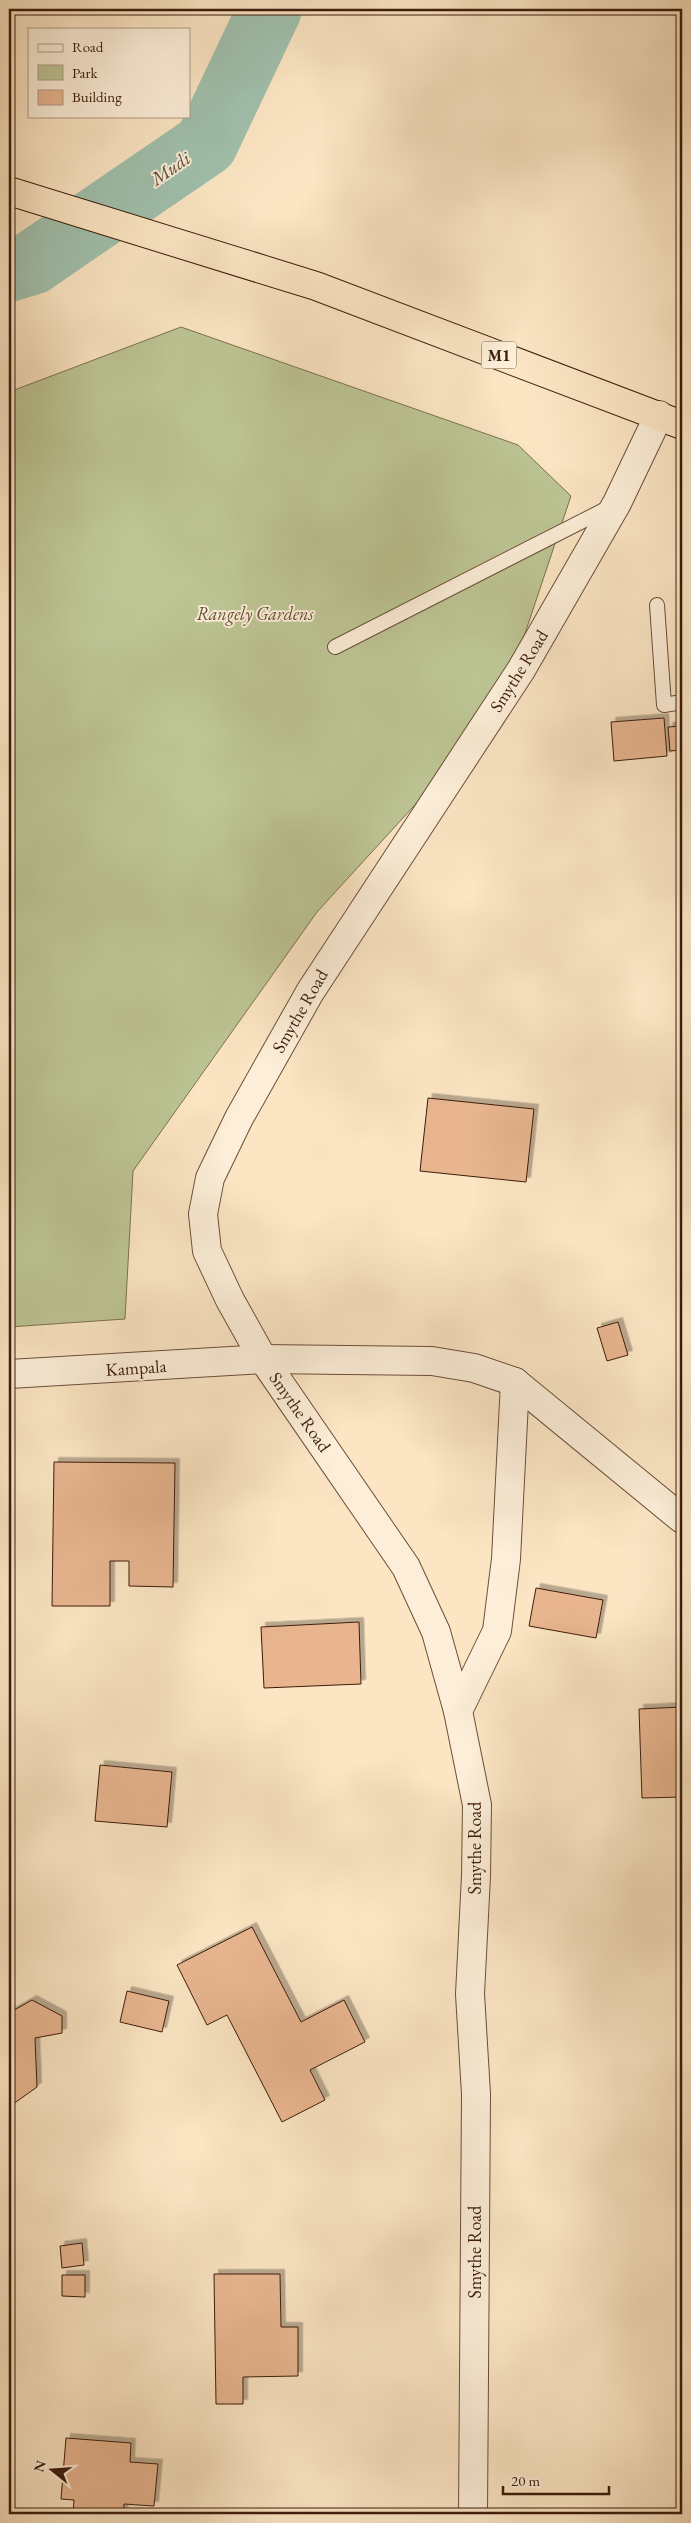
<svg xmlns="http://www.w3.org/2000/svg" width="691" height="2523" viewBox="0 0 691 2523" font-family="'EB Garamond',serif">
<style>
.green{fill:#bdc594;stroke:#7d7050}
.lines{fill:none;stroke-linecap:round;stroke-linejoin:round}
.river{stroke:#a0c0ad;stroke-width:64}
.building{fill:#e8b58f;stroke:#3d1c0c;filter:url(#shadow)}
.service-casing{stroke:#6c4e3a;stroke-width:16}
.minor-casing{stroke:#6c4e3a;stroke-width:30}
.trunk-casing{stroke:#3d1c0c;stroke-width:30}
.service{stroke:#fceed8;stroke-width:14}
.minor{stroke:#fceed8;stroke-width:28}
.trunk{stroke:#fbe5c3;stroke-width:28}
.labels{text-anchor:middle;stroke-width:4;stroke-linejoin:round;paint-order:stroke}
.shield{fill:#fceed8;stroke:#765b49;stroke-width:1}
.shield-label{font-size:16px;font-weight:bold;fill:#3d1c0c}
.park-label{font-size:18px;font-style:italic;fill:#634f35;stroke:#fceed8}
.street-label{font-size:18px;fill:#3d1c0c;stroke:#fceed8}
.water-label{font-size:19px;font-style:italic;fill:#5b4d3c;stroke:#fceed8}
</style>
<defs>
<filter id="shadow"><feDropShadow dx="4.5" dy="-4.5" stdDeviation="0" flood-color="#0004"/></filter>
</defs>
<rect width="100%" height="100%" fill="#fbe5c3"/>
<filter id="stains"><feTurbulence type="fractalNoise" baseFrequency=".004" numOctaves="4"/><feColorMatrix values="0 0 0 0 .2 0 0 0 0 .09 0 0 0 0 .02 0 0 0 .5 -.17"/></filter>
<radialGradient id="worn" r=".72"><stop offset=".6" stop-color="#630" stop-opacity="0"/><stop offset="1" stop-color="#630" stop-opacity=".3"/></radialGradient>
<path class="green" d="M181,327L518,445L571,496L498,714L317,912L133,1171L125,1319L9,1327V392Z"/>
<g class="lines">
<path class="river" d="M9,270L32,263L206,144L270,9"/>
</g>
<g class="building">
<path d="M682,634V672L679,635Z"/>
<path d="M664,718L667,756L614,761L611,722Z"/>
<path d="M682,726V750L670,751L668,727Z"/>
<path d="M428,1098L534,1109L526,1182L420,1171Z"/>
<path d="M618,1322L628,1355L607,1361L597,1328Z"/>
<path d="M54,1462L175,1463L173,1587L129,1586V1561H110V1606H52Z"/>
<path d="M536,1588L603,1600L596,1638L529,1626Z"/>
<path d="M359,1622L361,1684L264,1688L261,1627Z"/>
<path d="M682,1707V1797L642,1798L639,1709Z"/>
<path d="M100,1765L172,1772L167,1827L95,1821Z"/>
<path d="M252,1927L301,2022L344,2000L365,2042L310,2070L325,2100L282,2122L227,2015L207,2025L177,1965Z"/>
<path d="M127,1991L169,2001L162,2032L120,2022Z"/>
<path d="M32,2000L62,2016V2033L35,2038L37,2087L9,2107V2013Z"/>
<path d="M82,2243L84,2265L62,2268L60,2246Z"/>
<path d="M214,2274H280L281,2327H298V2376L243,2377V2404H216Z"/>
<path d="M62,2275H85V2297L62,2296Z"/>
<path d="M66,2438L131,2443L130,2462L158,2464L154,2506L124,2504L123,2514H73L74,2500L61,2499Z"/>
</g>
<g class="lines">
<defs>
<g id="service">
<path d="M657,605L664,705L682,702"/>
<path d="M335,647L612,506"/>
</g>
<g id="minor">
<path d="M9,1374L263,1359L432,1361L474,1368L515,1382L682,1519"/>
<path d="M458,1711L497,1631L506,1559L515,1382"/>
<path d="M473,2514L476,2094L470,1994L476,1876L477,1805L458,1711L436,1632L406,1567L263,1359L230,1300L207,1251L203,1214L210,1178L239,1118L310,992L521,670L617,503L659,415"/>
</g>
<path id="trunk" d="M9,191L316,286L682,425"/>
</defs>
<use href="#service" class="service-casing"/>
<use href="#minor" class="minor-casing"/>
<use href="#trunk" class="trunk-casing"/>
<use href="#service" class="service"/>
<use href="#minor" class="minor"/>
<use href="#trunk" class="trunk"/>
</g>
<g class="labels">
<rect class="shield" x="481.5" y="341.5" width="35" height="27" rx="4"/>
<g class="shield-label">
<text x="499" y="361">M1</text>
</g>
<g class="park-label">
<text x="255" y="620">Rangely Gardens</text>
</g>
<g class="street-label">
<text transform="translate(519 671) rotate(-58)" y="6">Smythe Road</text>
<text transform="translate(300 1011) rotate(-60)" y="6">Smythe Road</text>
<text transform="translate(136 1368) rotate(-4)" y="6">Kampala</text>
<text transform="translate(300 1412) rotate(55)" y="6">Smythe Road</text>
<text transform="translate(475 1848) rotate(-90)" y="6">Smythe Road</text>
<text transform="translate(475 2252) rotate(-90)" y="6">Smythe Road</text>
</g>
<g class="water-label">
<text transform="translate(170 168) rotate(-35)" y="7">Mudi</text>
</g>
</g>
<rect width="691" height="2523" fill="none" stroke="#fbe5c3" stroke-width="30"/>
<rect x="10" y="10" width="671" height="2503" fill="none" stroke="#3d1c0c" stroke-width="2.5"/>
<rect x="15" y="15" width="661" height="2493" fill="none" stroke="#3d1c0c"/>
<rect x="28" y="28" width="162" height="90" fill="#fceed8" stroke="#b09a86"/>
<rect x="38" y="44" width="25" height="8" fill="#fceed8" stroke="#b09a86"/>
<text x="72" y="52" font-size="15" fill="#3d1c0c">Road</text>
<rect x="38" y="65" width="25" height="15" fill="#bdc594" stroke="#b09a86"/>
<text x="72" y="78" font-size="15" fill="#3d1c0c">Park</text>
<rect x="38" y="90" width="25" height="15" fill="#e8b58f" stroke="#b09a86"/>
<text x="72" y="102" font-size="15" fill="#3d1c0c">Building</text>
<g transform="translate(52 2470) rotate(287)" stroke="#fceed8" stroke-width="4" paint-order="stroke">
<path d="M0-4L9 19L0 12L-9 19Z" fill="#3d1c0c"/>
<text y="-8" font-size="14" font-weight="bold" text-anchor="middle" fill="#3d1c0c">N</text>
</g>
<path d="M503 2486v8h106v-8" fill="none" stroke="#3d1c0c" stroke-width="2.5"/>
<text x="511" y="2486" font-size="15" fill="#3d1c0c" stroke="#fceed8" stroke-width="4" paint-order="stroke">20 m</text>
<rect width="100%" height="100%" filter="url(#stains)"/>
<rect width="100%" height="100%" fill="url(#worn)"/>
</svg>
